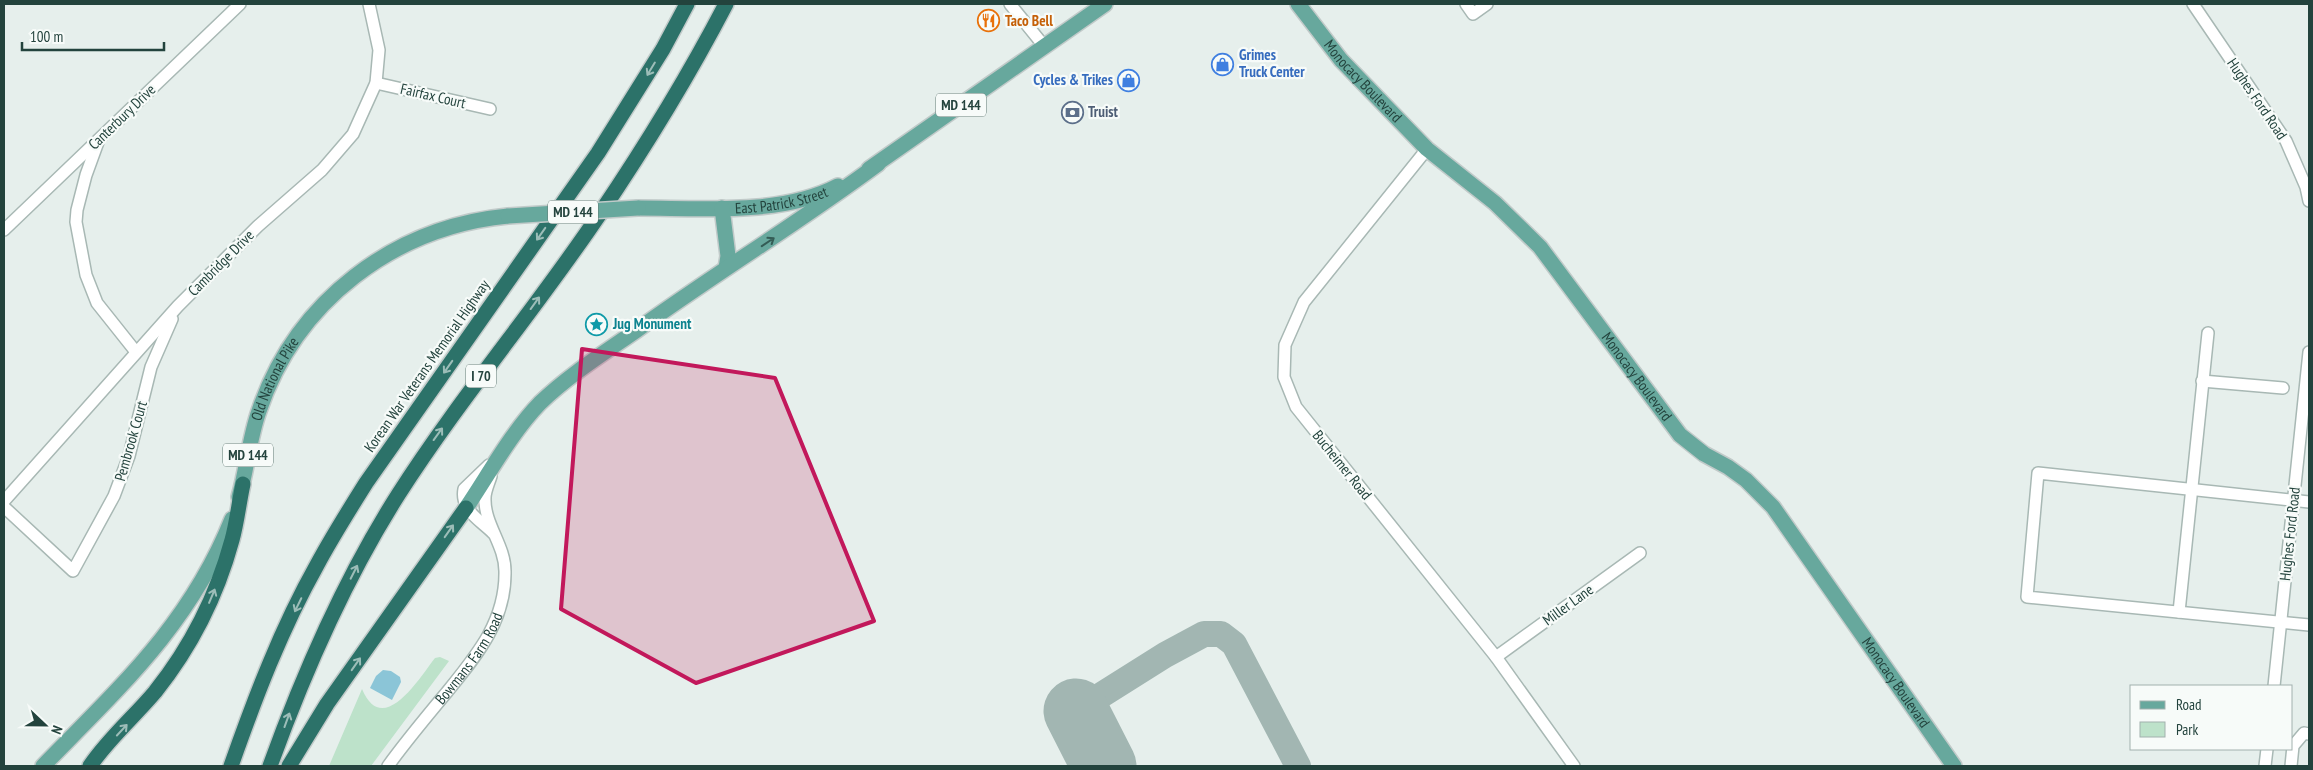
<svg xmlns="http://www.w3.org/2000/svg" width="2313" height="770" viewBox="0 0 2313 770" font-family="'PT Sans Narrow',sans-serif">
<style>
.green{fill:#bde2ca}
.water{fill:#8bc5d7}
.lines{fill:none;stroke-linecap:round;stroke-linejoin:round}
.taxiway{stroke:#a2b6b2;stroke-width:26}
.runway{stroke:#a2b6b2;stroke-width:65}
.minor-casing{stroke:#a8b8b4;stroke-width:14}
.major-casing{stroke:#c1cac9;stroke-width:18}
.highway-casing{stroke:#c1cac9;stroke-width:18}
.minor{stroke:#fff;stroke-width:11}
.major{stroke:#67a89d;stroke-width:15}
.highway{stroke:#2c7269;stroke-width:15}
.major-bridge-casing{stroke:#c1cac9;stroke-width:18;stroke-linecap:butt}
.major-bridge{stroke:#67a89d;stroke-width:15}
.oneway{stroke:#9cbdb8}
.oneway2{stroke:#345c55}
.marked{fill:#c2185b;fill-opacity:0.2;stroke:#c2185b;stroke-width:4;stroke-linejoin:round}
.labels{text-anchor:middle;stroke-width:4.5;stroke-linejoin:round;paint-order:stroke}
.shield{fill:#f7fbf9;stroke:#637a75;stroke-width:1}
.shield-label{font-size:14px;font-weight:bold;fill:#23433d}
.food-label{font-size:15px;font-weight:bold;fill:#c56008;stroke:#f7fbf9;text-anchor:start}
.shop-label{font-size:15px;font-weight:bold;fill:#366cbe;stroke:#f7fbf9;text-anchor:start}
.street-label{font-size:15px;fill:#23433d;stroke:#f7fbf9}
.service-label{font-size:15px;font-weight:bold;fill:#4e5e75;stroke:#f7fbf9;text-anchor:start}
.culture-label{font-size:15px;font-weight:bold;fill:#0d838f;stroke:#f7fbf9;text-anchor:start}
</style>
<rect width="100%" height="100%" fill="#e6efec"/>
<path class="green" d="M440,657L449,661L371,766H329L362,689C383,739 420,677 435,658Z"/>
<path class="water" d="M383,670L391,671L400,677L401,682L392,700L370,688L376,676Z"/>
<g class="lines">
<path class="taxiway" d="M1076,711L1165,655L1204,634H1221L1234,644L1298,766"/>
<path class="runway" d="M1076,711L1104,766"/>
<defs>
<g id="minor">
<path d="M1010,4L1044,46"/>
<path d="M1466,4L1473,14L1487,4"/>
<path d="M2193,4L2286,141L2306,187L2309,201"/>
<path d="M376,83L490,109"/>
<path d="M98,142L86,175L77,210L76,222L86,275L97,303L136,352"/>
<path d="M1427,149L1304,302L1285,345L1284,377L1296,407L1496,657L1574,766"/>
<path d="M4,230L240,4"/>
<path d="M2202,381L2283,388"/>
<path d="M489,465L464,489C460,510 480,520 493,533"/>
<path d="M4,501L178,306L258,226L322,170L353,134L376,83L379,50L369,4"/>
<path d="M2309,502L2038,473L2027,597L2309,625"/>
<path d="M4,507L73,571L114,496L129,456L151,367L172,319"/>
<path d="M2179,612L2208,333"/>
<path d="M1496,657L1640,553"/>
<path d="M2274,686L2309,352"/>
<path id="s1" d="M388,766C406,741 427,716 447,692C477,655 506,621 505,571C505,545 484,524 485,498C485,491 489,483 491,476"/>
<path d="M2265,766L2267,749"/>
<path d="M2291,766L2293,746L2304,733L2309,734"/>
</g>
<g id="major">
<path id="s2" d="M1298,4L1341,60L1427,149L1495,203L1540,247L1680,435L1704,454L1728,467L1746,480L1773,507L1954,766"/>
<path d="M869,169L1105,4"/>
<path id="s3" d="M638,208C700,208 781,216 838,186"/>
<path d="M722,208L728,256L726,268"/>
<path id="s4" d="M239,497C247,469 249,439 259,411C296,301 394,227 508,216"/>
<path d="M466,508C489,474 511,433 540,403C569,375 604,353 637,330C716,273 800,222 878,164"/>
<path d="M43,766C120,687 190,624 232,519"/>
</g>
<g id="highway">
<path d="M90,766C108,739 134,717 155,692C191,647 217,595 232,540C237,522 239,502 243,484"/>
<path d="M231,766C255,698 281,629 317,565C332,537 349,510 366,483L598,153L663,49L687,4"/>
<path d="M270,766C304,672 344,580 398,495C460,398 535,310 599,215C645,147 688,77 726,4"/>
<path d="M289,766L327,704L466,508"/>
</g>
</defs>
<use href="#minor" class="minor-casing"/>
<use href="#major" class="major-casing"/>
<use href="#highway" class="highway-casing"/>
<use href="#minor" class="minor"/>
<use href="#major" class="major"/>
<use href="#highway" class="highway"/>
<defs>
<path id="major-bridge" d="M508,216L638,208"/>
</defs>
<use href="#major-bridge" class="major-bridge-casing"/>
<use href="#major-bridge" class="major-bridge"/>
</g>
<defs><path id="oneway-shaft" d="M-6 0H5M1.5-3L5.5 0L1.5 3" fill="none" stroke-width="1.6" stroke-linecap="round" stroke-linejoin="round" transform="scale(1.25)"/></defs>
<g class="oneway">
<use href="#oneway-shaft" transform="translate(651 69) rotate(121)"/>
<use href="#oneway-shaft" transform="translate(541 234) rotate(125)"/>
<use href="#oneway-shaft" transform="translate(535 303) rotate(-54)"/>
<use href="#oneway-shaft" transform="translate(448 367) rotate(125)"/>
<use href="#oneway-shaft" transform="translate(438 434) rotate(-54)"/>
<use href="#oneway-shaft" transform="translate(449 531) rotate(-55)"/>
<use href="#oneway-shaft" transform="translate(354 572) rotate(-63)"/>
<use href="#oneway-shaft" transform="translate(212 596) rotate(-67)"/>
<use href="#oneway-shaft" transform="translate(298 605) rotate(116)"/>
<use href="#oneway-shaft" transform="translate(356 664) rotate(-55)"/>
<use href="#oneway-shaft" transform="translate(287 720) rotate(-70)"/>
<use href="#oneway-shaft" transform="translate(122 730) rotate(-47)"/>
</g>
<use class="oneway2" href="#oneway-shaft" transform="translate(768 242) rotate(-34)"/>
<path class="marked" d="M582,349L775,378L874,621L696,683L561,609Z"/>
<defs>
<symbol id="restaurant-ring" viewBox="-11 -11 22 22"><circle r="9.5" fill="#f7fbf9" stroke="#e8710a" stroke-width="1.5"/><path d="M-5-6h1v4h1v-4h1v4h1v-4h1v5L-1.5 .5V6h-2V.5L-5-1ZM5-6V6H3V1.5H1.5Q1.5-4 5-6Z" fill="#e8710a"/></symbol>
<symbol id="shop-ring" viewBox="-11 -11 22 22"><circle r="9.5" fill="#f7fbf9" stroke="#3f7fe0" stroke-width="1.5"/><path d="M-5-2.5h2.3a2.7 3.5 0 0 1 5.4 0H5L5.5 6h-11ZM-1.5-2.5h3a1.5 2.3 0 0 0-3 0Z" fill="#3f7fe0"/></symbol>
<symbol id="bank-ring" viewBox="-11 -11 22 22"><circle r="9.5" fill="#f7fbf9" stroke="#5c6f8a" stroke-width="1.5"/><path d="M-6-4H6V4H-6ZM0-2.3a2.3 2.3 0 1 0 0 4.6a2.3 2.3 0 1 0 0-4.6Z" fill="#5c6f8a"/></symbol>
<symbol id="sight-ring" viewBox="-11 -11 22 22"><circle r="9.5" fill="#f7fbf9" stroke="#0f9aa8" stroke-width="1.5"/><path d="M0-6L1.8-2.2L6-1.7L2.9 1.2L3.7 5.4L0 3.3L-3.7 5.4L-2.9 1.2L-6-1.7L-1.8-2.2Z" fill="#0f9aa8"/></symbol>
</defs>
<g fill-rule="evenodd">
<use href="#restaurant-ring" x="976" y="8" width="25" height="25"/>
<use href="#shop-ring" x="1210" y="52" width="25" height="25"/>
<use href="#shop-ring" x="1116" y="68" width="25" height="25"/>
<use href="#bank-ring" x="1060" y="100" width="25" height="25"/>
<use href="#sight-ring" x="584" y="312" width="25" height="25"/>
</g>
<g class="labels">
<g class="shield">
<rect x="936" y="93.5" width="50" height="23" rx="4"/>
<rect x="548" y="200.5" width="50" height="23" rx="4"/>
<rect x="466" y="364.5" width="30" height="23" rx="4"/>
<rect x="223" y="443.5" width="50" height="23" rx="4"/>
</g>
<g class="shield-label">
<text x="961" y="110">MD 144</text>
<text x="573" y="217">MD 144</text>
<text x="481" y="381">I 70</text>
<text x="248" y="460">MD 144</text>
</g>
<g class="food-label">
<text x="1005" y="26">Taco Bell</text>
</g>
<g class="shop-label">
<text x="1239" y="60">Grimes<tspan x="1239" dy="17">Truck Center</tspan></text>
<text x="1113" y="85" text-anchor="end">Cycles &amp; Trikes</text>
</g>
<g class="street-label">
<text dy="5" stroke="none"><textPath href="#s2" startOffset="101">Monocacy Boulevard</textPath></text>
<text transform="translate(433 96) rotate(13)" y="5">Fairfax Court</text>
<text transform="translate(2257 99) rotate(56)" y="5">Hughes Ford Road</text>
<text transform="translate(122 117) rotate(-44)" y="5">Canterbury Drive</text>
<text dy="5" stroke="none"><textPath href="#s3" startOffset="144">East Patrick Street</textPath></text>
<text transform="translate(221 263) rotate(-45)" y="5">Cambridge Drive</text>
<text transform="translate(427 366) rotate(-55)" y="5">Korean War Veterans Memorial Highway</text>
<text dy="5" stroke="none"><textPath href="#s2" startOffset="506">Monocacy Boulevard</textPath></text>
<text dy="5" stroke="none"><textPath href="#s4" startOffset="124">Old National Pike</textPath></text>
<text transform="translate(131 441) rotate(-74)" y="5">Pembrook Court</text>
<text transform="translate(1342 465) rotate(51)" y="5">Bucheimer Road</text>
<text transform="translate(2290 534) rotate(-84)" y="5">Hughes Ford Road</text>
<text transform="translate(1568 605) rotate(-36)" y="5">Miller Lane</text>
<text dy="5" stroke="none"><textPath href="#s1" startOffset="135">Bowmans Farm Road</textPath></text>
<text dy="5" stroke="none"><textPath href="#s2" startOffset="911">Monocacy Boulevard</textPath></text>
</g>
<g class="service-label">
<text x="1088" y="117">Truist</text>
</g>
<g class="culture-label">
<text x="613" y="329">Jug Monument</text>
</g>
</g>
<rect width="2313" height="770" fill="none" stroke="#23433d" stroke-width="10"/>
<rect x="2130" y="685" width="162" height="65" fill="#f7fbf9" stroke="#a2b1ae"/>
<rect x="2140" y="701" width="25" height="8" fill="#67a89d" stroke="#a2b1ae"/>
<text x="2176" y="710" font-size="15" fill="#23433d">Road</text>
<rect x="2140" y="722" width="25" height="15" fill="#bde2ca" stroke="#a2b1ae"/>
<text x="2176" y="735" font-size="15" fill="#23433d">Park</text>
<g transform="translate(45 725) rotate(112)" stroke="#f7fbf9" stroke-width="4" paint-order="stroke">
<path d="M0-4L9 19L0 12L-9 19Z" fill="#23433d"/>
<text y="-8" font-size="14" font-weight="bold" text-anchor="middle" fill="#23433d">N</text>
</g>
<path d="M22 42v8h142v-8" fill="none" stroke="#23433d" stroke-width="2.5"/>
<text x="30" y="42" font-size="15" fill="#23433d" stroke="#f7fbf9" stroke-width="4" paint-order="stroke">100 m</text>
</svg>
